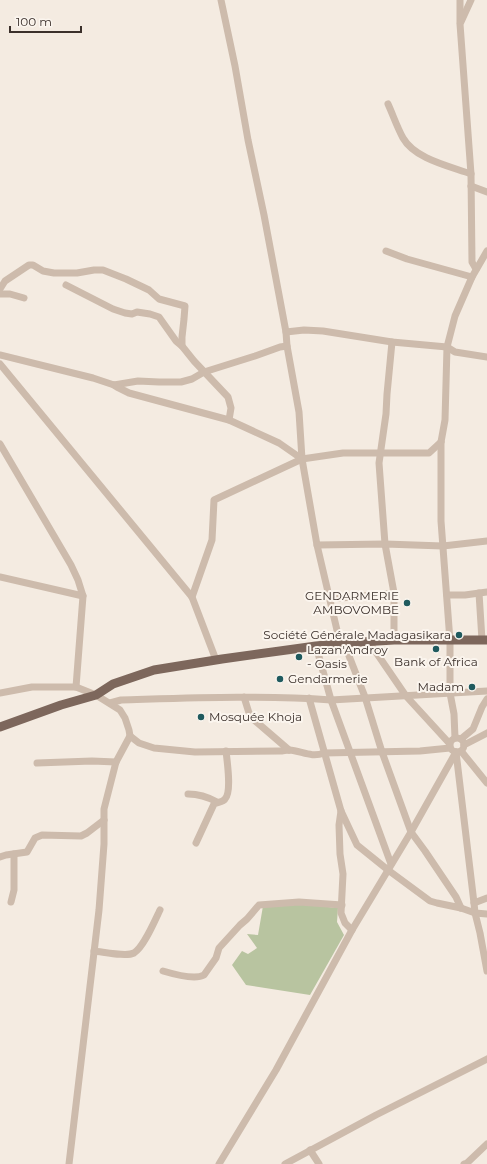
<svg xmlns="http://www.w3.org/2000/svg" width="487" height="1164" viewBox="0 0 487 1164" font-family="Montserrat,sans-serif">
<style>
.green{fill:#b8c4a0}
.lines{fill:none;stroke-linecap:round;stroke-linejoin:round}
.minor{stroke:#cdbbac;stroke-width:7}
.major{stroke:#7d675c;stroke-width:9}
.poi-dot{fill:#1f5a5e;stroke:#fbf5ee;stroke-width:1.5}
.labels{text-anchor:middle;stroke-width:4;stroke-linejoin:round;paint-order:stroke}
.poi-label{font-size:12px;fill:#3b302b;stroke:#fbf5ee;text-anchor:end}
</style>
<rect width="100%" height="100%" fill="#f4ebe1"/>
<path class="green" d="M298,904L338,908L337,922L344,935L310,995L246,985L232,965L242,951L248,954L257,948L247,934L258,935L263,906Z"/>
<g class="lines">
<g class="minor">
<path d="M221,0L235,66L248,140L264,215L286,332L287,346L299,412L302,459L317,545L340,643"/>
<path d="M460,0V22"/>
<path d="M471,0L460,24L471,174L472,262L476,269"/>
<path d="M388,104C393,115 397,127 403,138C415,159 449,166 471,174"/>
<path d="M471,186L487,192"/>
<path d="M386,251L407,259L472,277"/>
<path d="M66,285L113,309L125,313L132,314L137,312L150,314L159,317L176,341L182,346"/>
<path d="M0,289L5,281L29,265H33L43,271L54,273H77L94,270H103L126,279L149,290L159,299L185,306L184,319L182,337V346L194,361L228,397L231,408L229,420"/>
<path d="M0,294H10L24,298"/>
<path d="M286,332L304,330L323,331L392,342L447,347L455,352L487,357"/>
<path d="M392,342L387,394L386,414L379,463L385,544L394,593V640"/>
<path d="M0,355L93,378L114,385L138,381L159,382H181L192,379L204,372L255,356L280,347L287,346"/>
<path d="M0,364L192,597L216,660"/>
<path d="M114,385L117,387L129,393L229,420L279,443L302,459"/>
<path d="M0,444L71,565L78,580L83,596L76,687"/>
<path d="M317,545L385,544L443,546L487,541"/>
<path d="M0,577L83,596"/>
<path d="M479,593L482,640"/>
<path d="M447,595H465L487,592"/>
<path d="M192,597L212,540L214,500L302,459L343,453H429L441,442"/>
<path d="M330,599L394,593"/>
<path d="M369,642L406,696L449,743"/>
<path d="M344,643L365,697L382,752L411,832L425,851L456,897L461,908"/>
<path d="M316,646L331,700L391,864"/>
<path d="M0,693L32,687H76L96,695L120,710L125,718L129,730L130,736L116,762L104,809V844L99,910L69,1164"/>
<path d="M244,697L249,713L253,719L289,750"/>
<path d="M309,698L341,811L357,845L388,870L430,901L437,903L461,908L475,913L487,914"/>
<path d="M110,703L121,700C191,698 261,695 331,700L487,691"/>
<path d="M130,736L139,743L154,748L195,752L280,751C283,751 286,750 289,750C302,751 311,758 324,753L420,751L450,748"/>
<circle cx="457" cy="745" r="7"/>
<path d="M455,738L454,714L450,693V641L441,521V442L445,420L447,347L455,316L472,277L487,251"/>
<path d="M461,739L473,729L482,707L487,699"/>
<path d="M464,745L487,733"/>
<path d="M461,751L487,783"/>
<path d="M456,752L474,903L475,913L480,933L487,971"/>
<path d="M37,763L92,761L116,762"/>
<path d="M188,794C199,794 208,797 217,802"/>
<path d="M341,811L339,825L340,854L343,874L341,913L345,923L352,930"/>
<path d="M196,843L214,804C218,802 223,802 225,799C232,792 227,761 226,751"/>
<path d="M0,857L6,855L27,852L35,838L42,835L81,836L87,833L104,820"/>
<path d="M11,902L14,890V854"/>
<path d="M474,903L487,898"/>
<path d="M94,951C104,952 126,957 134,953C144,947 155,920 160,910"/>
<path d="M163,971C173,974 195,980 204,975L216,958L219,948L240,925L247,919L259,905L299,902L342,905"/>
<path d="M310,1150L319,1164"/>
<path d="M219,1164L276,1070L352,930L411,832L456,752"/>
<path d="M285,1164L376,1115L487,1059"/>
<path d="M464,1164L467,1163L487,1144"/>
</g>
<path class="major" d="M0,727L61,705L96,695L113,684L154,670L222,659L316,646L344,643L394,640H487"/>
</g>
<g class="poi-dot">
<circle cx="407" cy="603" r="4"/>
<circle cx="459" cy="635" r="4"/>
<circle cx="436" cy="649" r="4"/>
<circle cx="299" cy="657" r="4"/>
<circle cx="280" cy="679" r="4"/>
<circle cx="472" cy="687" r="4"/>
<circle cx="201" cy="717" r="4"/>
</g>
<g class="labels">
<g class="poi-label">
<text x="399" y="600">GENDARMERIE<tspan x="399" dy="14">AMBOVOMBE</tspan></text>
<text x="451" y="639">Société Générale Madagasikara</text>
<text x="307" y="654" text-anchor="start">Lazan'Androy<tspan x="307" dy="14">- Oasis</tspan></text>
<text x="436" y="666" text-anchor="middle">Bank of Africa</text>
<text x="288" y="683" text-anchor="start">Gendarmerie</text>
<text x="464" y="691">Madam</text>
<text x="209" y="721" text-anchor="start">Mosquée Khoja</text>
</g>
</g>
<path d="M10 26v6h71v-6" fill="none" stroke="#3b302b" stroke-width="2"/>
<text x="16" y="26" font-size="12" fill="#3b302b" stroke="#fbf5ee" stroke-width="3" paint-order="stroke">100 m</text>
</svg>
